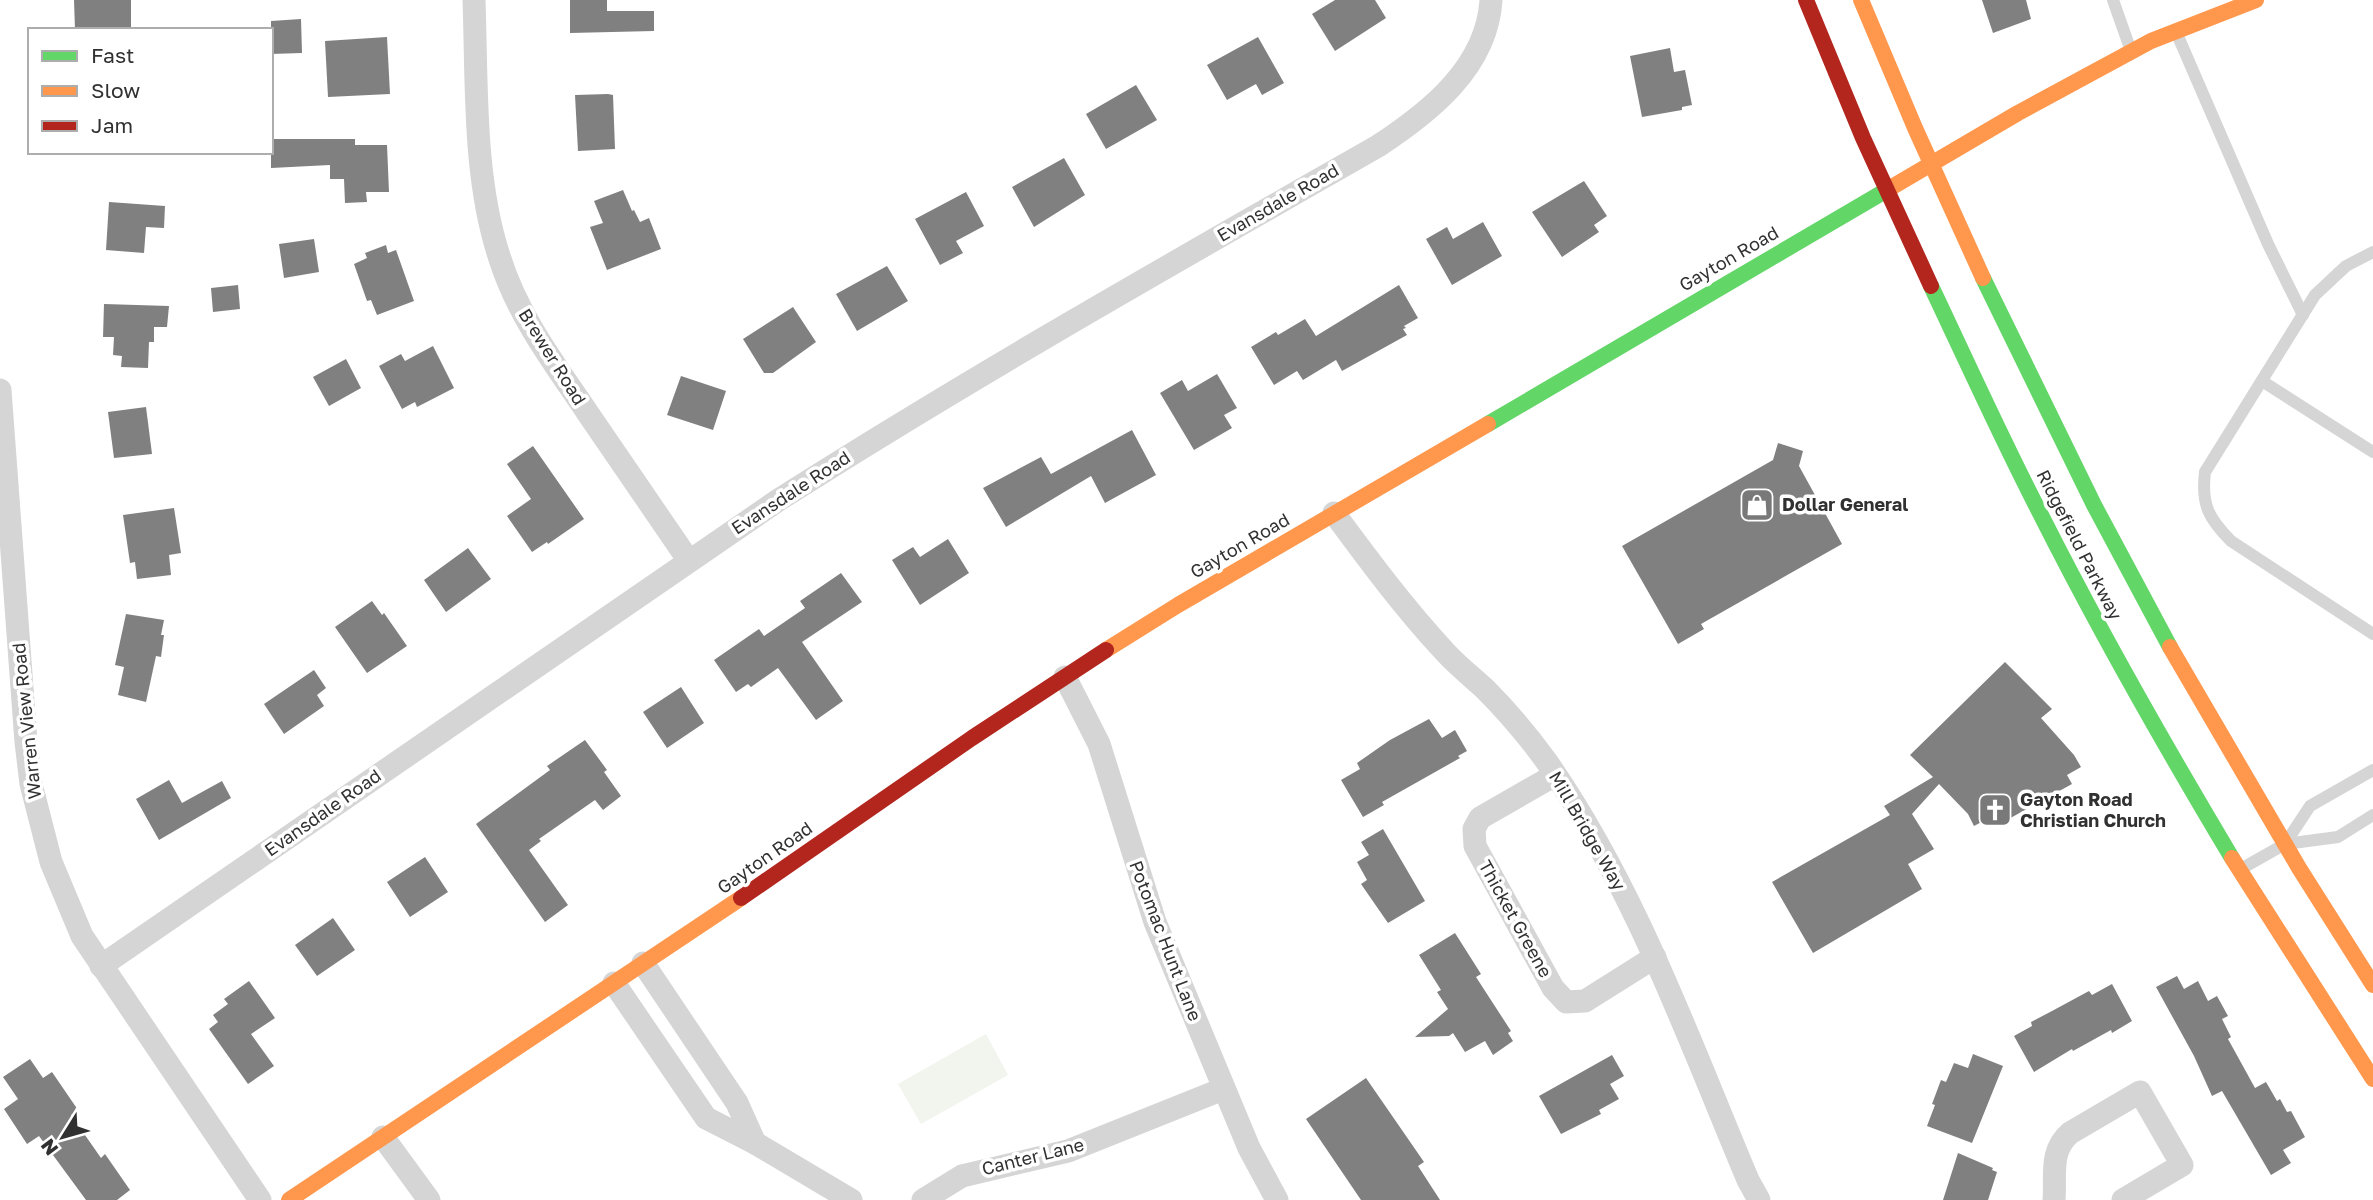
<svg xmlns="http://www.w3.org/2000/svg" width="2373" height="1200" viewBox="0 0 2373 1200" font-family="'Golos Text',sans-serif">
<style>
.green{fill:#f1f5ee}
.building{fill:#808080}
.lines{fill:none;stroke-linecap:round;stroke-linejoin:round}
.lane{stroke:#d5d5d5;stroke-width:12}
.street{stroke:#d5d5d5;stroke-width:23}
.fast{stroke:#63d668;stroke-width:16}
.slow{stroke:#ff974d;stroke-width:16}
.jam{stroke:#b3261e;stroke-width:16}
.labels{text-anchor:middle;stroke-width:7;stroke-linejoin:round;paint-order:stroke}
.street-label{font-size:18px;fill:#313131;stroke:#fff}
.poi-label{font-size:18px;font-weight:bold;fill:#313131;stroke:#fff;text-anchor:start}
</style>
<rect width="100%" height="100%" fill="#fff"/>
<path class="green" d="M986,1034L1008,1075L921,1124L898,1084Z"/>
<g class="building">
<path d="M74,0H131V30H75Z"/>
<path d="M570,0H607V11H654V31L570,33Z"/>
<path d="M1335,0H1375L1386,18L1335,51L1312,14Z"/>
<path d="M1982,0H2026L2031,19L1993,33Z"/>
<path d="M301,19L302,53L271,54V21Z"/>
<path d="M387,37L390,94L328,97L325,41Z"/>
<path d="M1258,37L1284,83L1262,95L1256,84L1227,100L1207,65Z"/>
<path d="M1670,48L1674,72L1685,70L1692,105L1682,107V110L1642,117L1630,56Z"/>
<path d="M1136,85L1157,120L1106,149L1086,114Z"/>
<path d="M608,94L613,95L615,149L578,151L575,95Z"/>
<path d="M271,139H355V145H387L389,192H366L367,202L345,203L344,179H330V165L271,168Z"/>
<path d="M1064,158L1085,195L1034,227L1012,187Z"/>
<path d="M1584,181L1607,216L1594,225L1599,232L1562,257L1532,212Z"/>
<path d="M623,190L632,211L634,210L640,222L649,218L661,249L607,270L590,227L603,223L594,201Z"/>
<path d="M966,192L984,226L956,241L963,253L940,265L915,219Z"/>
<path d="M109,202L165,206L164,228L146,227L144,253L106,250Z"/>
<path d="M1483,222L1502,256L1452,285L1426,239L1447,227L1453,239Z"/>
<path d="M314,239L319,272L284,278L279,244Z"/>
<path d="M386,245L388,253L396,250L414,301L377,315L371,300L367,301L354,264L367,258L365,253Z"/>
<path d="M887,266L908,301L857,331L836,294Z"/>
<path d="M238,285L240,309L213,312L211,288Z"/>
<path d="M1399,285L1418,318L1404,326L1406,328L1403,329L1407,335L1342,371L1336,360L1303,380L1297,371L1274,385L1251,347L1276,332L1278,335L1305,319L1316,336Z"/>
<path d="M104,304L169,306L167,327H154V342H149L148,368L121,367L122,356L113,355L114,337H103Z"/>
<path d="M793,307L816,342L773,373H764L743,339Z"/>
<path d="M433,346L454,388L417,407L415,402L402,409L379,366L401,354L405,361Z"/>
<path d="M346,359L361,388L329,406L313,377Z"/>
<path d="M1217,374L1237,408L1224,415L1232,428L1194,450L1160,393L1182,380L1188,391Z"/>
<path d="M681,376L726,391L713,430L667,415Z"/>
<path d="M146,407L152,454L114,458L108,412Z"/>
<path d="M1132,430L1156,475L1105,503L1091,476L1006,527L983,488L1041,457L1051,474Z"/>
<path d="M1778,443L1803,451L1799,466L1842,544L1701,624L1704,629L1678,644L1622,546L1773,460Z"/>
<path d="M533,446L584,519L548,544L547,542L532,552L507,516L531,499L507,464Z"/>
<path d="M174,508L181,553L169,555L171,575L137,579L135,562L130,563L123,515Z"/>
<path d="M948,539L969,573L920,605L892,560L913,547L920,557Z"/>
<path d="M468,548L491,579L446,612L424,580Z"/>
<path d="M841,573L862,602L802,642L843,701L816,720L778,668L751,687L748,684L736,692L714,660L759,629L764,636L805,608L800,601Z"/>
<path d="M372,601L382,615L384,613L407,646L367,673L335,627Z"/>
<path d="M126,614L164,620L161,635H164L161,657L156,656L146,702L118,695L124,667L115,665Z"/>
<path d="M2005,662L2052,709L2041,718L2074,755L2081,767L2067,775L2072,784L1996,826L1993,816L1974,826L1968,814L1939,784L1912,814L1934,849L1908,864L1922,889L1813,953L1772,882L1890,815L1884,806L1933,777L1910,755Z"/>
<path d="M314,670L326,688L317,695L324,706L284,734L264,704Z"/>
<path d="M681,687L704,723L667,748L643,712Z"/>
<path d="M1429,719L1442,738L1455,730L1467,751L1458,756L1460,758L1382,802L1384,805L1363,817L1341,780L1360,769L1357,763L1390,740Z"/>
<path d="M585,740L607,770L604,772L621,796L603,810L595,800L539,839L541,841L529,850L568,905L545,922L476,824L550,770L547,766Z"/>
<path d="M169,780L182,803L222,781L231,798L159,840L136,799Z"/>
<path d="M1383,829L1425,901L1388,923L1361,884L1367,880L1357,862L1369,855L1361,842Z"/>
<path d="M425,857L448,892L410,917L387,882Z"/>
<path d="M333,918L355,950L317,976L295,945Z"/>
<path d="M1455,933L1481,974L1476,977L1511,1031L1508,1033L1513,1041L1493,1055L1485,1041L1465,1052L1453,1033L1449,1036L1415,1037L1448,1009L1437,992L1441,990L1419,955Z"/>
<path d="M2177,976L2184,989L2198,981L2208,1001L2217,996L2228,1016L2222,1019L2231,1037L2228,1039L2255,1088L2266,1082L2277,1101L2280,1099L2287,1112L2291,1111L2305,1137L2283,1150L2291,1163L2271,1175L2222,1091L2212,1096L2194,1056L2156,987Z"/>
<path d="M249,981L275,1018L251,1034L274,1066L248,1084L209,1029L218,1022L213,1015L228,1004L224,999Z"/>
<path d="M2112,984L2132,1021L2112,1033L2111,1030L2073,1051L2072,1049L2034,1072L2014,1036L2032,1026L2031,1022L2052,1011L2089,991L2092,995Z"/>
<path d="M1973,1054L2003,1066L1972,1143L1927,1126L1935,1105L1932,1104L1941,1080L1946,1082L1954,1063L1968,1068Z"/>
<path d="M1612,1055L1624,1076L1610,1084L1619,1099L1599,1110L1601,1114L1561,1134L1539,1096Z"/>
<path d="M30,1059L43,1078L52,1072L78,1110L71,1115L101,1158L105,1154L130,1190L117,1200H86L39,1136L27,1144L4,1109L18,1099L3,1077Z"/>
<path d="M1366,1078L1424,1162L1418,1166L1440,1200H1361L1306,1119Z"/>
<path d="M1958,1153L1993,1168L1992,1170L1997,1172L1988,1200H1943Z"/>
</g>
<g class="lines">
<g class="lane">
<path d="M2113,0L2131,51"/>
<path d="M2177,34L2268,244L2303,315"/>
<path d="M2373,252L2346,266L2315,295L2205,472C2201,505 2209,519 2231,541L2373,634"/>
<path d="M2262,381L2373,452"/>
<path d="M2287,841L2310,806L2373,770"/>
<path d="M2239,870L2285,844L2338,837L2373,815"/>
</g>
<g class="street">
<path d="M474,0C477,84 473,179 500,259C518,316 554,363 587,412C621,461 655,511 689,561"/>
<path d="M0,390L26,742L31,784L51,862L82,936L260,1200"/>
<path d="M1334,513C1370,562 1405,609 1446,653C1458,666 1472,677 1485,689C1507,711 1529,737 1547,762C1636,890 1688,1038 1748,1180L1759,1200"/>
<path d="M1065,677L1099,744L1155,922L1249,1148L1277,1200"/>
<path d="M1555,775L1480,818L1474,829L1475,846L1553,988L1566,1002L1585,1001L1655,957"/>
<path d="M101,966L777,501C973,376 1175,262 1378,146C1430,112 1487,67 1491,0"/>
<path d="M614,983L706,1118L755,1143L737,1103L643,963"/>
<path d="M383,1137L429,1200"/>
<path d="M755,1143L851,1200"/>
<path d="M923,1200L962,1176L1068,1151L1223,1089"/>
<path d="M2054,1200C2056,1176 2049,1151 2070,1133L2140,1092L2182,1165L2123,1200"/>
</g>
<g class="fast">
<path d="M1983,278L2094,505L2170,647"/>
<path d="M1931,286C1967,362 2002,440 2041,515C2100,632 2165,746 2232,858"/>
<path d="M1488,424L1892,187"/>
</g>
<g class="slow">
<path d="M1861,0L1915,128L1983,278"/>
<path d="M1892,187L2018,113L2151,41L2256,0"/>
<path d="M2170,647L2299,868L2373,985"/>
<path d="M1106,650L1178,605L1488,424"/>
<path d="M2232,858L2373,1079"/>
<path d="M289,1200L741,898"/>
</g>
<g class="jam">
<path d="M1806,0L1863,138L1931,286"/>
<path d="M741,898L972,738L1106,650"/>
</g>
</g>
<defs>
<symbol id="shop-square" viewBox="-11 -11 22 22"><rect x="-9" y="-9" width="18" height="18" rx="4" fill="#797979" stroke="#fff"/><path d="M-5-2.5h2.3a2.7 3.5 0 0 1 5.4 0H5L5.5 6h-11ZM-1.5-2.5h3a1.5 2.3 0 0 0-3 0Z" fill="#fff"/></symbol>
<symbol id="church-square" viewBox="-11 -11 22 22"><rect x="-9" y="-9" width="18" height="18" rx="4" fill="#797979" stroke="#fff"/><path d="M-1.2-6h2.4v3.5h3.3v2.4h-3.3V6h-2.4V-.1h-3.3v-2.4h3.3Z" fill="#fff"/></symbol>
</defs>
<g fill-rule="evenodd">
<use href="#shop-square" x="1738" y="486" width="38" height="38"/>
<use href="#church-square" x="1976" y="791" width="38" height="38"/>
</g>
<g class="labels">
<g class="street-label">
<text transform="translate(1278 203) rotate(-30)" y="6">Evansdale Road</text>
<text transform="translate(1729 259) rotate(-30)" y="6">Gayton Road</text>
<text transform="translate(552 357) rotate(58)" y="6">Brewer Road</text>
<text transform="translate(791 493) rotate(-33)" y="6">Evansdale Road</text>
<text transform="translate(2079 545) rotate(63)" y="6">Ridgefield Parkway</text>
<text transform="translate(1240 546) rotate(-30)" y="6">Gayton Road</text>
<text transform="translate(27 721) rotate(-96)" y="6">Warren View Road</text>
<text transform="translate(323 813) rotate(-35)" y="6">Evansdale Road</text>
<text transform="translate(1587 831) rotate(60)" y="6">Mill Bridge Way</text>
<text transform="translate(765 858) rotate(-35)" y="6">Gayton Road</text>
<text transform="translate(1515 919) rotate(61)" y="6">Thicket Greene</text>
<text transform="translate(1165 941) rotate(69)" y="6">Potomac Hunt Lane</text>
<text transform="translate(1033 1157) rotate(-14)" y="6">Canter Lane</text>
</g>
<g class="poi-label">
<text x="1782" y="511">Dollar General</text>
<text x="2020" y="806">Gayton Road<tspan x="2020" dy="21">Christian Church</tspan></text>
</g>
</g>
<rect x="28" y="28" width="245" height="126" fill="#ffffff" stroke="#adadad" stroke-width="2"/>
<rect x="42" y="51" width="35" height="10" fill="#63d668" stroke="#adadad" stroke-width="2"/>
<text x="91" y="63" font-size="21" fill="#313131">Fast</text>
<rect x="42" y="86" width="35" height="10" fill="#ff974d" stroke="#adadad" stroke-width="2"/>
<text x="91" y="98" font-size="21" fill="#313131">Slow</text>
<rect x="42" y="121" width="35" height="10" fill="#b3261e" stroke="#adadad" stroke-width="2"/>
<text x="91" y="133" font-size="21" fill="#313131">Jam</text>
<g transform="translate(63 1137) rotate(233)" stroke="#ffffff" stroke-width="5" paint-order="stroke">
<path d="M0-5L12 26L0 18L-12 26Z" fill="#313131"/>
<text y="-10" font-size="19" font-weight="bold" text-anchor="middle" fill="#313131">N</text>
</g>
</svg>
